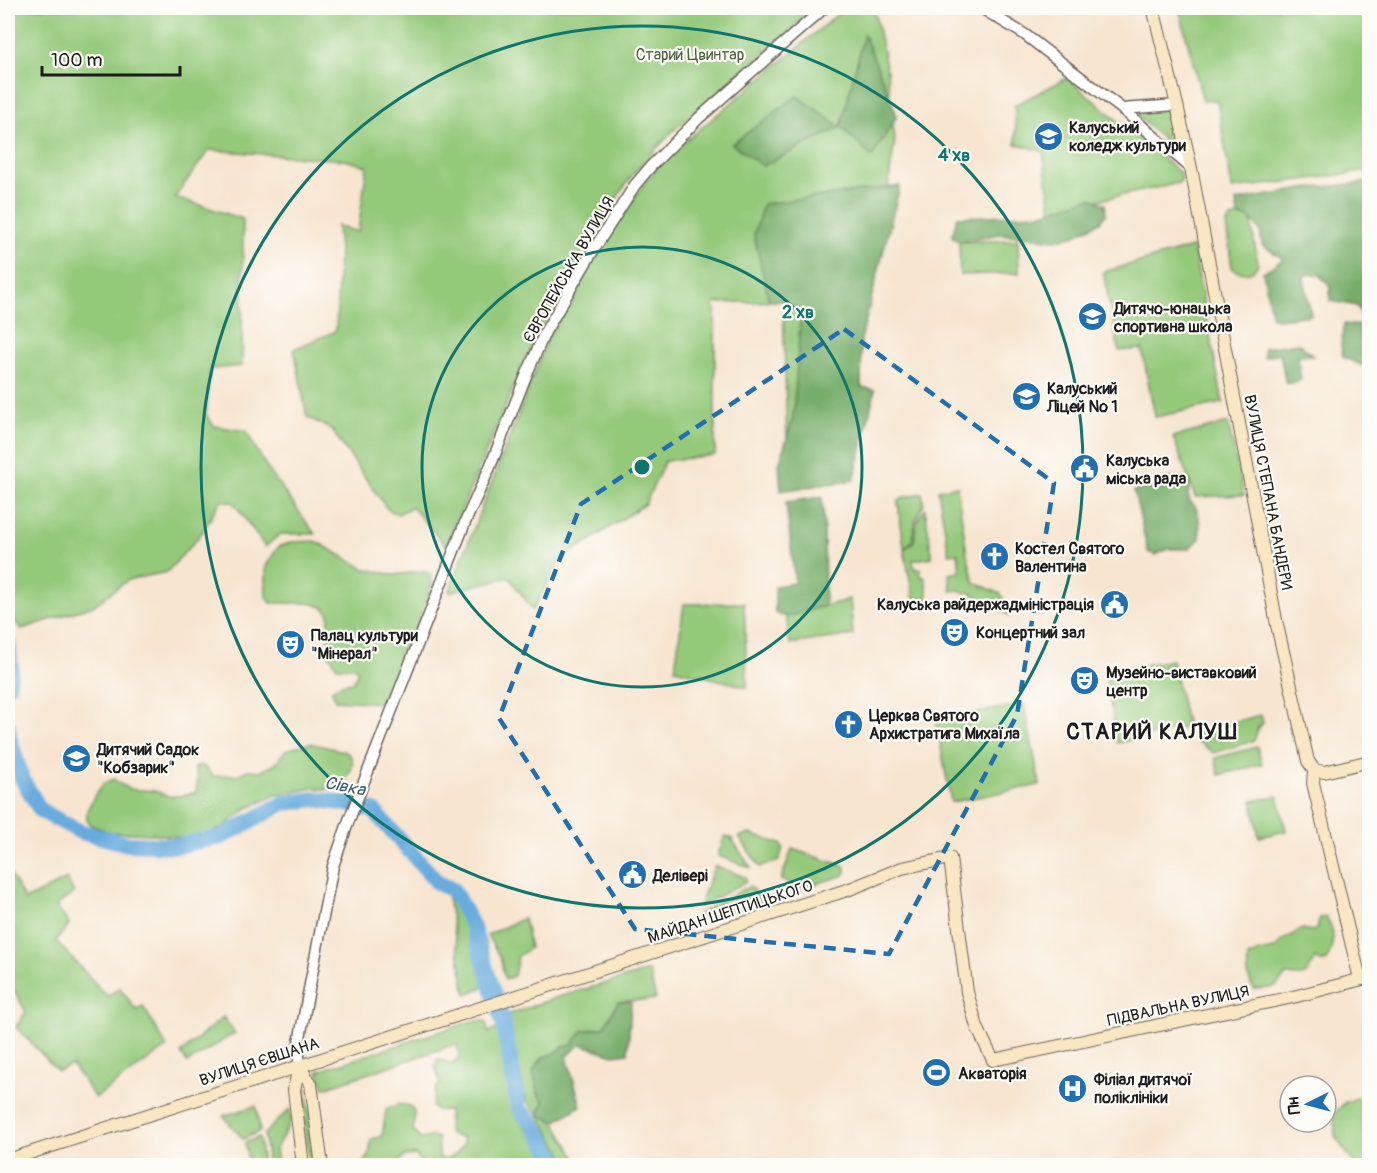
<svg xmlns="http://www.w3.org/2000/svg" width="1377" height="1173" viewBox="0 0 1377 1173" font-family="Pangolin,sans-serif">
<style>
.green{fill:#94c97a;stroke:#58724b;stroke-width:1.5}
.forest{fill:#77ad6a;stroke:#4a6443;stroke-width:1.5}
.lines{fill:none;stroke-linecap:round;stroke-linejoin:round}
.river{stroke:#67acdd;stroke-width:16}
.tertiary-casing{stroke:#69625b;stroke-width:13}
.secondary-casing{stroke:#69625b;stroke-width:14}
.tertiary{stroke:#fff;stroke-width:10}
.secondary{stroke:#f9e7c3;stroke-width:12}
.marked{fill:none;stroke:#1f6fb2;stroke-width:4.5;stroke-dasharray:12 8;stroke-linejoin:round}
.ring{fill:none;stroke:#0f766e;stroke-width:3}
.labels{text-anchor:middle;stroke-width:4.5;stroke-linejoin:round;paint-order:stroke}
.park-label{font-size:16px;fill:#4c6142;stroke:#fdfcf7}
.poi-label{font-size:16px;font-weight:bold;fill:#1c1c1c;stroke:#fdfcf7;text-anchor:start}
.street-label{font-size:16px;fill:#1c1c1c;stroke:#fdfcf7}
.water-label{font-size:18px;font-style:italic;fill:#3e5d73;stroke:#fdfcf7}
.district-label{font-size:22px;font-weight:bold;letter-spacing:1.5px;fill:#1c1c1c;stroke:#fdfcf7}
.centre{fill:#0f766e;stroke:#fdfcf7;stroke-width:3}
.ring-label{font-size:18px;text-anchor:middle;font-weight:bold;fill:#0f766e;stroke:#fdfcf7;stroke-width:4.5;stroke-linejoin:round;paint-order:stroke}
</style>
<rect width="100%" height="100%" fill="#fdfcf7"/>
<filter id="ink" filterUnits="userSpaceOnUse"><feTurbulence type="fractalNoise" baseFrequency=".0167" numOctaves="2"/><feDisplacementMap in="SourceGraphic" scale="12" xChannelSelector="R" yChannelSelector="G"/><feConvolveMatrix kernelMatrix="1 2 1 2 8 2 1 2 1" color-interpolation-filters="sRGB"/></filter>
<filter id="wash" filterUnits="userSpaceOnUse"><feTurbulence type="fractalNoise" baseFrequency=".008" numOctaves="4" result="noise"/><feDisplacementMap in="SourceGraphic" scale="24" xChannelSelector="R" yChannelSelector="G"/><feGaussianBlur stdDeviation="1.35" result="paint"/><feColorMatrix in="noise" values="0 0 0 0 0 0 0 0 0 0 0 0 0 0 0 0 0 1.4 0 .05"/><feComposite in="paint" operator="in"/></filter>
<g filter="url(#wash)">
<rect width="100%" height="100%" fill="#f7e5d0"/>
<g class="green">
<path d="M8,8H817L674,130L635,171L593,233L559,294L523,365L446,546L412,507L398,514L388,510L331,429L307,417L294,349L336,331L339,251L337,226L358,232L367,166L344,160L209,150L175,197L243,219L242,366L210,369L206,415L214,426L246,431L267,468L315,534H280L265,547L234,503L221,500L201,534L167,572L128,580L93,606L21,629L8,612Z"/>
<path d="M845,8H874L887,71L895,140L876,264L861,339V387L875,390L788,482L783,301L715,303V455L665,461L645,504L560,560L533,610L509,577L449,592L548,338L610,233L646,181L670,154Z"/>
<path d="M1179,8H1369V171L1232,189L1217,100L1203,101Z"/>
<path d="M1067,78L1180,173L1182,179L1179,183L1071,206L1052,217L1043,151L1016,144L1015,105Z"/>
<path d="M1167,108L1171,112L1178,145L1175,147L1171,146L1135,114L1137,111Z"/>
<path d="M1238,216L1246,217L1251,220L1258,264C1253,275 1241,275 1232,268L1226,224L1231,218Z"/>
<path d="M1018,240L1019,273L960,275L959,242Z"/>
<path d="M1193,247L1223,403L1155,417L1142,349L1119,351L1103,272Z"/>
<path d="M1228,423L1244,495L1195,497L1173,437Z"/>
<path d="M957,486L967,554L974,582L1001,594L1009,615L969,592L964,593L960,590L951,591L949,574L960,572L958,553L949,554L938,490Z"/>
<path d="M922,493L924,504L915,520L913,540L904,548L898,502L904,497Z"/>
<path d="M925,509L932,557L913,560L914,569H920L921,577H925L928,595L926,598L914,600L904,550L914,541L917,521Z"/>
<path d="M315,541L363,568L394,575L423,571L432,575V585L388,700L384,703L335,700L332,690L341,684L353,682L358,671L354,667H337L329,654V614L325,608L310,603H271L266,597V566L278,547L292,542Z"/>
<path d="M850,599L853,635L790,644L786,617Z"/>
<path d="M744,603L747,687L675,669L684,604Z"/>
<path d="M1172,660L1187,727L1117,743L1105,672Z"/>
<path d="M1024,704L1040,785L951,802L936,720Z"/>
<path d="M1261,715L1263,723L1258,728L1254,741L1213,753L1202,744L1197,742L1195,732Z"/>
<path d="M310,743L346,752C361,761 346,779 339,790L314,788L276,795L246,809L222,828L209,833L184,838L154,834L109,832L91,825L87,820V811L95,795L104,783L114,779C131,794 135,788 154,791C159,791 163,795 168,796C177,797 187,795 196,792L198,779L194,768L199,765L204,767L213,776L237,775L248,770L261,771L274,765L286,750Z"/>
<path d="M1257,747L1262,764L1219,775L1215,758Z"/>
<path d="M1278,796L1286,831L1259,837L1252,801Z"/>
<path d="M750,834L781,844L783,848L779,861L760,867L739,837Z"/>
<path d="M725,836L731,838L751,868L719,856L718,855Z"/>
<path d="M792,849L844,866L846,868V872L844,875L803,888L781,880Z"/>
<path d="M716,866L745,877L746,879L745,882L699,907L714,867Z"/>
<path d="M8,870L25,900L67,879L74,893L56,906L69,924L56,941L107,996L120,988L136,1010L143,1006L167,1047L95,1098L72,1065L58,1071L16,1027L26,1012L8,979Z"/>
<path d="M750,886L763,902L705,920L698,915L699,913Z"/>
<path d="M447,894C469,913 478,954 487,981L481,988L466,994Z"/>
<path d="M1326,917C1337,933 1333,945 1326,962H1320L1315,958C1306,978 1308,977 1286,975C1275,990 1271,988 1254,989C1247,980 1247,968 1248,957L1259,952L1275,949L1283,940L1302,929L1313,931L1317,928L1320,918Z"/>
<path d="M524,918L530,948L518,956L514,976L505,979L500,957L487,935Z"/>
<path d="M649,971L656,999L618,1002L604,1027L583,1031L571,1045L564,1046L554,1054L543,1057L538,1093L544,1102L538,1114L555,1122L580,1165H569L538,1114L526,1100L507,1015L558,997Z"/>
<path d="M223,1017L235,1033L187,1063L181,1053Z"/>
<path d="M472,1021H486L488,1033L494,1029L502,1035L513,1113L537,1139L552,1165H423L416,1155L405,1156L395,1165H363V1163L369,1156L371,1140L382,1136L386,1110C395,1104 414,1100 414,1115C415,1120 413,1126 413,1131L421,1139L433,1136L438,1138L439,1156L444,1160L455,1155L463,1145V1138L451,1135L448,1130L449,1111L437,1110L432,1107L436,1088L440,1083L435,1065L438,1059L450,1063L456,1061L459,1056L456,1044L324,1088L318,1071Z"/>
<path d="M306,1088L316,1165H310L299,1090Z"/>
<path d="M1369,1093V1165H1355L1335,1136L1334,1114L1344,1103Z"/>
<path d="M256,1106L260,1131L243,1139L223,1116Z"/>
<path d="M290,1109L291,1121L275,1150L277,1165H268L264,1134Z"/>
<path d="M259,1137L263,1165H249L245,1143Z"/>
</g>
<g class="forest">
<path d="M864,34L897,116L872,157L841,127L763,166L732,144L797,96L841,127Z"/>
<path d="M1369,182L1370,363L1365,367L1343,357L1341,345L1344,324L1366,326L1357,306L1330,301V287L1320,275L1307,274L1304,278L1311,315L1278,319L1272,318L1263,272L1284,259L1262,245L1260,230L1249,218L1238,216L1236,201L1303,189Z"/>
<path d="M900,186L861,339V387L875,390L854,480L781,491L779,464L793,418L801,311L783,300L769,301L754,235L763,204Z"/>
<path d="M1090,198L1105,204L1106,214L1100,222L1074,236L1055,240L1000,234L959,242L952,236L957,217L1039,214Z"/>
<path d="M1298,343L1314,356L1309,355L1298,357L1301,380L1286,384L1280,353L1264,357V348Z"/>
<path d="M1184,478L1190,481L1188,495L1190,502C1202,509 1199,526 1200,539L1188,549H1168L1156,555L1148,552L1134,491L1156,485L1169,478Z"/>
<path d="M822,497L824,527L825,606L786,617L775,613V586L795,583L786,502Z"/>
<path d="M631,1001L628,1053L613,1055L580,1044L567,1057L581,1106L555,1122L538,1114L544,1102L538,1093L533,1071L543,1057L554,1054L564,1046L571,1045L583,1031L604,1027L618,1002Z"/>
</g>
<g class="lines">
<g class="river">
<path d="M8,644L11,667L8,686"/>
<path d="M8,727L9,736L22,779L41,811L81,832L128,844L176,846L221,837L284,803L315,799L361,806L374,811L438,883L453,890L472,925L503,1022L519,1109L532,1122L560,1166"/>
</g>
</g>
</g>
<g filter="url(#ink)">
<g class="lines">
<defs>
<g id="tertiary">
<path d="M981,8L1024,34L1122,109L1191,168"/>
<path d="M1122,109L1177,105"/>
<path d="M299,1066V1043L306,1005L333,866L349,820L466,520L490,467L526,376L545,332L591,254L635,185L651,166L699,118L824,8"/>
</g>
<g id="secondary">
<path d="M1153,8L1177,105L1191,168L1277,625L1308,761L1314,770L1313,783L1360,979"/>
<path d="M1314,770L1324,772L1370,761"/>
<path d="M299,1066L311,1084L322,1166"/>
<path d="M299,1066L294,1090L303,1166"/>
<path d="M8,1160L850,889L902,868L950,858L967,992L977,1027L993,1060L1293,997L1370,977"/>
</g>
</defs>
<use href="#tertiary" class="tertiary-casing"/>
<use href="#secondary" class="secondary-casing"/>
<use href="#tertiary" class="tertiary"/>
<use href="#secondary" class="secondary"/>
</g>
</g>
<path class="marked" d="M844,329L1054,483L1017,715L889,954L635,929L499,718L581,504Z"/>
<g class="ring">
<circle cx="642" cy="467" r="220"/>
<circle cx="642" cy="467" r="441"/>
</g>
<defs>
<symbol id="university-disc" viewBox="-11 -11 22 22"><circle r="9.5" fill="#1f6fb2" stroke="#fdfcf7"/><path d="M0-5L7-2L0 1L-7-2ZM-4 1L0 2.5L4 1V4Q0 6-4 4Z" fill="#fff"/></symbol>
<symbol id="school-disc" viewBox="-11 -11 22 22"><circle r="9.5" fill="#1f6fb2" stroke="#fdfcf7"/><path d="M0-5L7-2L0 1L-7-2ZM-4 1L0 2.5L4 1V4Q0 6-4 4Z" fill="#fff"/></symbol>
<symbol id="civic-disc" viewBox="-11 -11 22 22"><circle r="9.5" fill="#1f6fb2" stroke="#fdfcf7"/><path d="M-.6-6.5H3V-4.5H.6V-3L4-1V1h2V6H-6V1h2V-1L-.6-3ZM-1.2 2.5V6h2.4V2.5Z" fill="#fff"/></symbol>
<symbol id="church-disc" viewBox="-11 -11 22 22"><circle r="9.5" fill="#1f6fb2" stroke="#fdfcf7"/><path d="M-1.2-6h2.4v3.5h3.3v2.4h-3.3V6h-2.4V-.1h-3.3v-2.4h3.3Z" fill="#fff"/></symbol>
<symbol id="theatre-disc" viewBox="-11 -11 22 22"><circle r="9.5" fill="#1f6fb2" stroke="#fdfcf7"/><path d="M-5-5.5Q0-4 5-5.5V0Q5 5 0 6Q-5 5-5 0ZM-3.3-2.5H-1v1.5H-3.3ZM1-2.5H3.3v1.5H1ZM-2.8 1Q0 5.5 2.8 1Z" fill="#fff"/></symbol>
<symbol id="stadium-disc" viewBox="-11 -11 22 22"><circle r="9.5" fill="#1f6fb2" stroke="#fdfcf7"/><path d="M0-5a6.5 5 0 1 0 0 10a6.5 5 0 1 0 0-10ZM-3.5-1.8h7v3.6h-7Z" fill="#fff"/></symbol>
<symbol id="hospital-disc" viewBox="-11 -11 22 22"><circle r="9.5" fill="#1f6fb2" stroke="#fdfcf7"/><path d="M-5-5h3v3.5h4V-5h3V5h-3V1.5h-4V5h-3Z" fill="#fff"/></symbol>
</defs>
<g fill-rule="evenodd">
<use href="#university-disc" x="1032" y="120" width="33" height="33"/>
<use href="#school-disc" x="1076" y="300" width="33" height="33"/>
<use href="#school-disc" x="1010" y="380" width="33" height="33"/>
<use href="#civic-disc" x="1068" y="452" width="33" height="33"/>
<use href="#church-disc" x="978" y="540" width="33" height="33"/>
<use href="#civic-disc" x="1098" y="588" width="33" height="33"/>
<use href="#theatre-disc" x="938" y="616" width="33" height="33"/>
<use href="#theatre-disc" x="274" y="628" width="33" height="33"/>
<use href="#theatre-disc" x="1068" y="664" width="33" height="33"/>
<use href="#church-disc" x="832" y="708" width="33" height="33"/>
<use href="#school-disc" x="60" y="742" width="33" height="33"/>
<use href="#civic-disc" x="616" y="858" width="33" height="33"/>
<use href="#stadium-disc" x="920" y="1056" width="33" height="33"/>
<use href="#hospital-disc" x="1056" y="1072" width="33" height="33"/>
</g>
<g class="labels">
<g class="park-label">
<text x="690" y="60">Старий Цвинтар</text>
</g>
<g class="poi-label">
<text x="1069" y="133">Калуський<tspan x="1069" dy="18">коледж культури</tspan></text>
<text x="1114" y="314">Дитячо-юнацька<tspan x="1114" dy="18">спортивна школа</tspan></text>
<text x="1047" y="394">Калуський<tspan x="1047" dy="18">Ліцей № 1</tspan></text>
<text x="1106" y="466">Калуська<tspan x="1106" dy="18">міська рада</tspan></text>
<text x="1015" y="554">Костел Святого<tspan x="1015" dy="18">Валентина</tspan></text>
<text x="1094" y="610" text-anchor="end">Калуська райдержадміністрація</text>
<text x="976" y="638">Концертний зал</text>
<text x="311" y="641">Палац культури<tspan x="311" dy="18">"Мінерал"</tspan></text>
<text x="1106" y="678">Музейно-виставковий<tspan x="1106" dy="18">центр</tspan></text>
<text x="869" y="721">Церква Святого<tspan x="869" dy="18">Архистратига Михаїла</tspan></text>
<text x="97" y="755">Дитячий Садок<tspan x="97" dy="18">"Кобзарик"</tspan></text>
<text x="653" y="881">Делівері</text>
<text x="958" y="1079">Акваторія</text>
<text x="1094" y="1085">Філіал дитячої<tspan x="1094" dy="18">поліклініки</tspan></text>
</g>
<g class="street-label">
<text transform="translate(568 269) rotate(-60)" y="6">ЄВРОПЕЙСЬКА ВУЛИЦЯ</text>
<text transform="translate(1269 492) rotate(79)" y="6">ВУЛИЦЯ СТЕПАНА БАНДЕРИ</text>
<text transform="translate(730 911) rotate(-18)" y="6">МАЙДАН ШЕПТИЦЬКОГО</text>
<text transform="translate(1178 1005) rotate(-12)" y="6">ПІДВАЛЬНА ВУЛИЦЯ</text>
<text transform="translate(259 1061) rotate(-18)" y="6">ВУЛИЦЯ ЄВШАНА</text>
</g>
<g class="water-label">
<text transform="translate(345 786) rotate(11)" y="6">Сівка</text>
</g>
<g class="district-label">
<text x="1152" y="739">СТАРИЙ КАЛУШ</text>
</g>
</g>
<circle cx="642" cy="467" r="9" class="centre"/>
<g class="ring-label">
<text x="954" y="161">4 хв</text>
<text x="798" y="318">2 хв</text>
</g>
<rect width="1377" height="1173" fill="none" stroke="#fdfcf7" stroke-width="30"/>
<g transform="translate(1308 1104) rotate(264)"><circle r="28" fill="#fdfcf7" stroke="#a3a29f" stroke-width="1.5"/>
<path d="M0-4.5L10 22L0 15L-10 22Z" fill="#1f6fb2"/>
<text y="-9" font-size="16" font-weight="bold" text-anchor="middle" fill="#1c1c1c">Пн</text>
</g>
<path d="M42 66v9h138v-9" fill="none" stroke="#1c1c1c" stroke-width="3"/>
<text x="51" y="66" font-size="18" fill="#1c1c1c" stroke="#fdfcf7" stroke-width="4.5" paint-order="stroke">100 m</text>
</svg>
